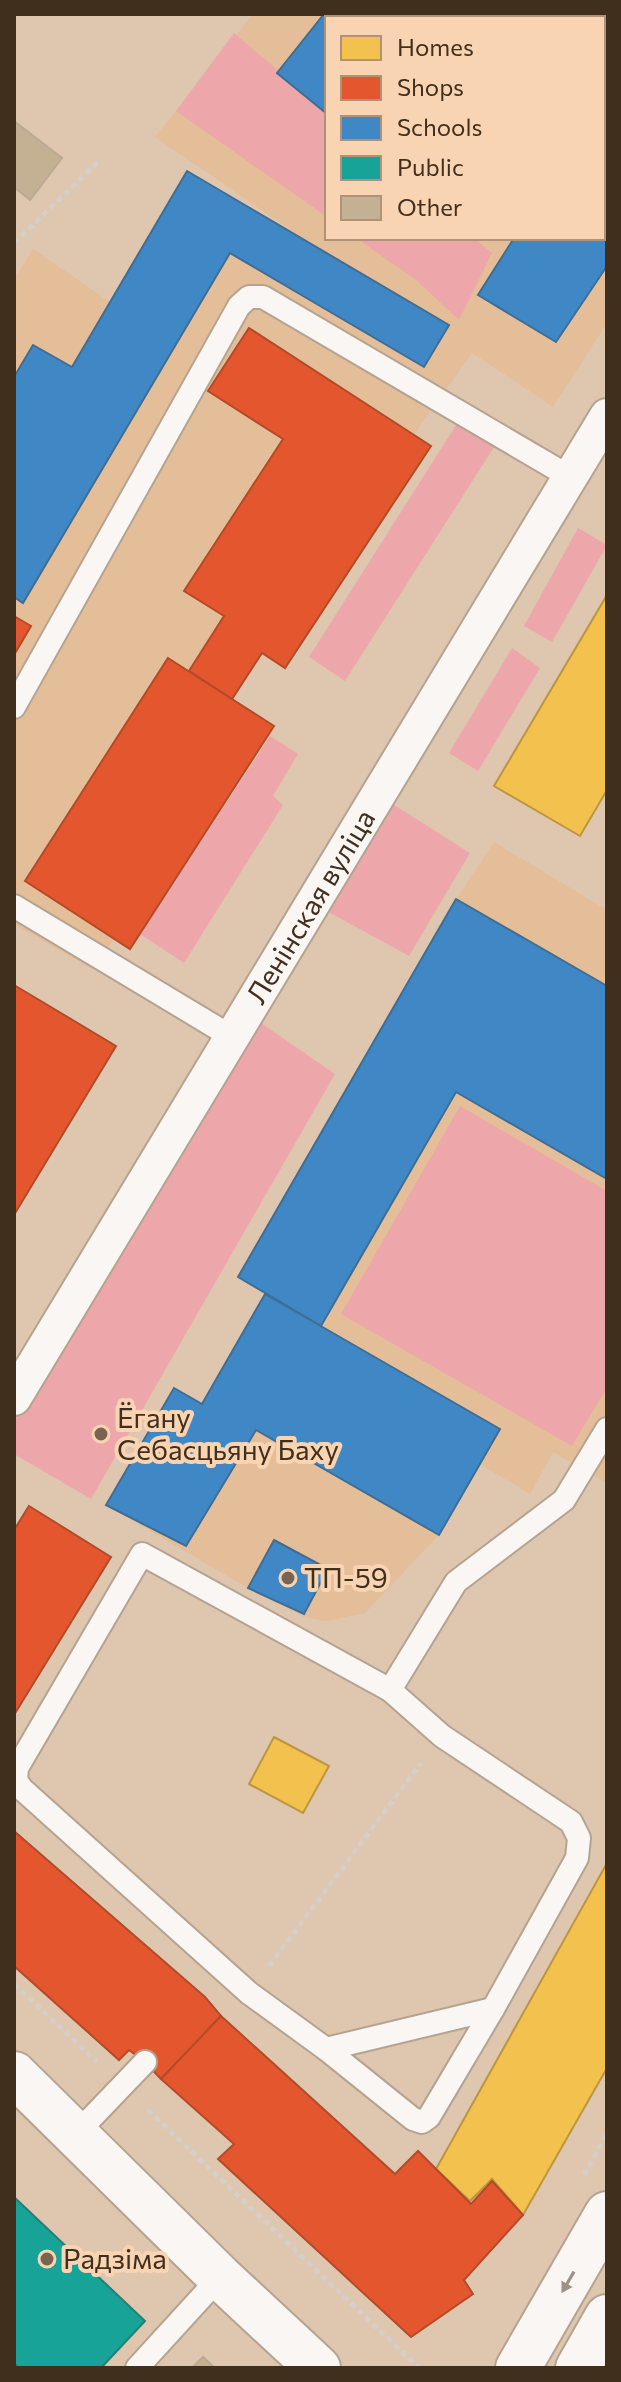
<svg xmlns="http://www.w3.org/2000/svg" width="621" height="2382" viewBox="0 0 621 2382" font-family="Commissioner,sans-serif">
<style>
.built{fill:#e4be99}
.green{fill:#eda7ab}
.homes{fill:#f2c14e;stroke:#bd9540;stroke-width:2}
.shops{fill:#e4572e;stroke:#b34b29;stroke-width:2}
.schools{fill:#3f88c5;stroke:#406d93;stroke-width:2}
.public{fill:#17a398;stroke:#248073;stroke-width:2}
.building{fill:#c4b092;stroke:#baaa96;stroke-width:2}
.lines{fill:none;stroke-linecap:round;stroke-linejoin:round}
.service-casing{stroke:#b5a391;stroke-width:26}
.pedestrian-casing{stroke:#b5a391;stroke-width:38}
.minor-casing{stroke:#b5a391;stroke-width:48}
.primary-casing{stroke:#b5a391;stroke-width:48}
.path{stroke:#d6cec8;stroke-width:5;stroke-dasharray:6 4;stroke-linecap:butt}
.service{stroke:#faf6f3;stroke-width:22}
.pedestrian{stroke:#faf6f3;stroke-width:34}
.minor{stroke:#faf6f3;stroke-width:44}
.primary{stroke:#faf6f3;stroke-width:44}
.oneway{fill:#9e9288}
.poi-dot{fill:#786451;stroke:#f8d4b2;stroke-width:3}
.labels{text-anchor:middle;stroke-width:8;stroke-linejoin:round;paint-order:stroke}
.street-label{font-size:28px;fill:#412f1e;stroke:#f8d4b2}
.poi-label{font-size:28px;fill:#412f1e;stroke:#f8d4b2;text-anchor:start}
</style>
<rect width="100%" height="100%" fill="#dec6af"/>
<g class="built">
<path d="M253,14H366L372,18H327V238H603L607,193V323L553,407L472,353L414,434L431,446L285,668L262,653L232,699L274,726L130,949L114,939L92,969L14,924V279L33,249L110,302L187,171L305,240L155,137Z"/>
<path d="M448,14H607V134L603,131V18H454Z"/>
<path d="M494,842L607,910V1483L553,1452L530,1494L480,1464L439,1535L365,1613L326,1621L304,1617L248,1588L106,1505L174,1388L202,1403L265,1294L238,1277L456,899Z"/>
</g>
<g class="green">
<path d="M234,33L327,112V217L176,111Z"/>
<path d="M356,238H474L492,253L459,320L416,280Z"/>
<path d="M458,422L494,447L345,681L309,657Z"/>
<path d="M578,528L607,545L552,642L524,626Z"/>
<path d="M512,648L540,668L478,771L449,753Z"/>
<path d="M270,736L298,754L273,796L283,805L184,963L140,934Z"/>
<path d="M391,803L470,853L409,956L325,910Z"/>
<path d="M261,1023L335,1074L91,1499L14,1454V1422Z"/>
<path d="M460,1106L607,1191V1388L572,1446L341,1314Z"/>
</g>
<g class="homes">
<path d="M607,595V790L580,836L494,786Z"/>
<path d="M274,1737L329,1766L303,1813L249,1784Z"/>
<path d="M607,1863V2068L523,2215L492,2179L470,2201L436,2169Z"/>
</g>
<g class="shops">
<path d="M607,34V104L603,102V40Z"/>
<path d="M249,328L431,446L285,668L262,653L232,699L189,671L224,616L184,591L283,439L208,391Z"/>
<path d="M14,616L31,626L14,655Z"/>
<path d="M168,658L274,726L130,949L25,881Z"/>
<path d="M14,985L116,1046L14,1215Z"/>
<path d="M29,1506L111,1557L14,1715V1530Z"/>
<path d="M14,1831L205,1997L221,2016L161,2079L145,2062L129,2050L119,2060L14,1966Z"/>
<path d="M221,2016L395,2174L418,2151L471,2204L492,2181L523,2215L464,2280L473,2294L411,2337L218,2159L234,2144L161,2079Z"/>
</g>
<g class="schools">
<path d="M324,14H355L360,18H327V114L277,73Z"/>
<path d="M187,171L449,325L424,367L230,253L23,603L14,597V377L33,345L72,367Z"/>
<path d="M603,185L607,188V266L556,342L478,295L514,238H603Z"/>
<path d="M456,899L607,986V1179L456,1092L321,1326L238,1277Z"/>
<path d="M265,1294L500,1429L439,1535L256,1430L186,1546L106,1505L174,1388L202,1404Z"/>
<path d="M274,1540L328,1569L304,1614L248,1588Z"/>
</g>
<path class="public" d="M14,2197L145,2321L101,2368H19L14,2363Z"/>
<g class="building">
<path d="M14,121L62,158L30,200L14,187Z"/>
<path d="M203,2357L215,2368H192Z"/>
</g>
<g class="lines">
<defs>
<g id="service">
<path d="M403,14L409,18"/>
<path d="M603,164L607,167"/>
<path d="M14,707L239,306L249,297H263L570,477"/>
<path d="M14,906L232,1037"/>
<path d="M142,1554L390,1690L442,1736L571,1822L579,1838L577,1858L493,2009L429,2117L422,2122L413,2119L326,2049L249,1993L22,1789L16,1780L17,1768Z"/>
<path d="M390,1690L456,1582L564,1500L607,1429"/>
<path d="M326,2049L493,2009"/>
<path d="M76,2134L145,2062"/>
<path d="M137,2368L220,2277"/>
</g>
<g id="pedestrian">
<path id="s1" d="M14,1398L607,416"/>
</g>
<path id="minor" d="M14,2074L220,2277L318,2368"/>
<g id="primary">
<path d="M518,2368L607,2214"/>
<path d="M578,2368L607,2317"/>
</g>
</defs>
<use href="#service" class="service-casing"/>
<use href="#pedestrian" class="pedestrian-casing"/>
<use href="#minor" class="minor-casing"/>
<use href="#primary" class="primary-casing"/>
<g class="path">
<path d="M14,243L100,160"/>
<path d="M269,1966L421,1763"/>
<path d="M14,1984L97,2062"/>
<path d="M148,2110L419,2368"/>
<path d="M584,2175L607,2134"/>
</g>
<use href="#service" class="service"/>
<use href="#pedestrian" class="pedestrian"/>
<use href="#minor" class="minor"/>
<use href="#primary" class="primary"/>
</g>
<defs><path id="oneway-solid" d="M-6-.8H1V-3.2L6.5 0L1 3.2V.8H-6Z" transform="scale(2)"/></defs>
<use class="oneway" href="#oneway-solid" transform="translate(568 2282) rotate(120)"/>
<g class="poi-dot">
<circle cx="101" cy="1434" r="8"/>
<circle cx="288" cy="1578" r="8"/>
<circle cx="47" cy="2259" r="8"/>
</g>
<g class="labels">
<g class="street-label">
<text dy="10" stroke="none"><textPath href="#s1" startOffset="574">Ленінская вуліца</textPath></text>
</g>
<g class="poi-label">
<text x="117" y="1428">Ёгану<tspan x="117" dy="32">Себасцьяну Баху</tspan></text>
<text x="304" y="1588">ТП-59</text>
<text x="63" y="2269">Радзіма</text>
</g>
</g>
<rect width="621" height="2382" fill="none" stroke="#412f1e" stroke-width="32"/>
<rect x="325" y="16" width="280" height="224" fill="#f8d4b2" stroke="#af9277" stroke-width="2"/>
<rect x="341" y="36" width="40" height="24" fill="#f2c14e" stroke="#af9277" stroke-width="2"/>
<text x="397" y="56" font-size="24" fill="#412f1e">Homes</text>
<rect x="341" y="76" width="40" height="24" fill="#e4572e" stroke="#af9277" stroke-width="2"/>
<text x="397" y="96" font-size="24" fill="#412f1e">Shops</text>
<rect x="341" y="116" width="40" height="24" fill="#3f88c5" stroke="#af9277" stroke-width="2"/>
<text x="397" y="136" font-size="24" fill="#412f1e">Schools</text>
<rect x="341" y="156" width="40" height="24" fill="#17a398" stroke="#af9277" stroke-width="2"/>
<text x="397" y="176" font-size="24" fill="#412f1e">Public</text>
<rect x="341" y="196" width="40" height="24" fill="#c4b092" stroke="#af9277" stroke-width="2"/>
<text x="397" y="216" font-size="24" fill="#412f1e">Other</text>
</svg>
